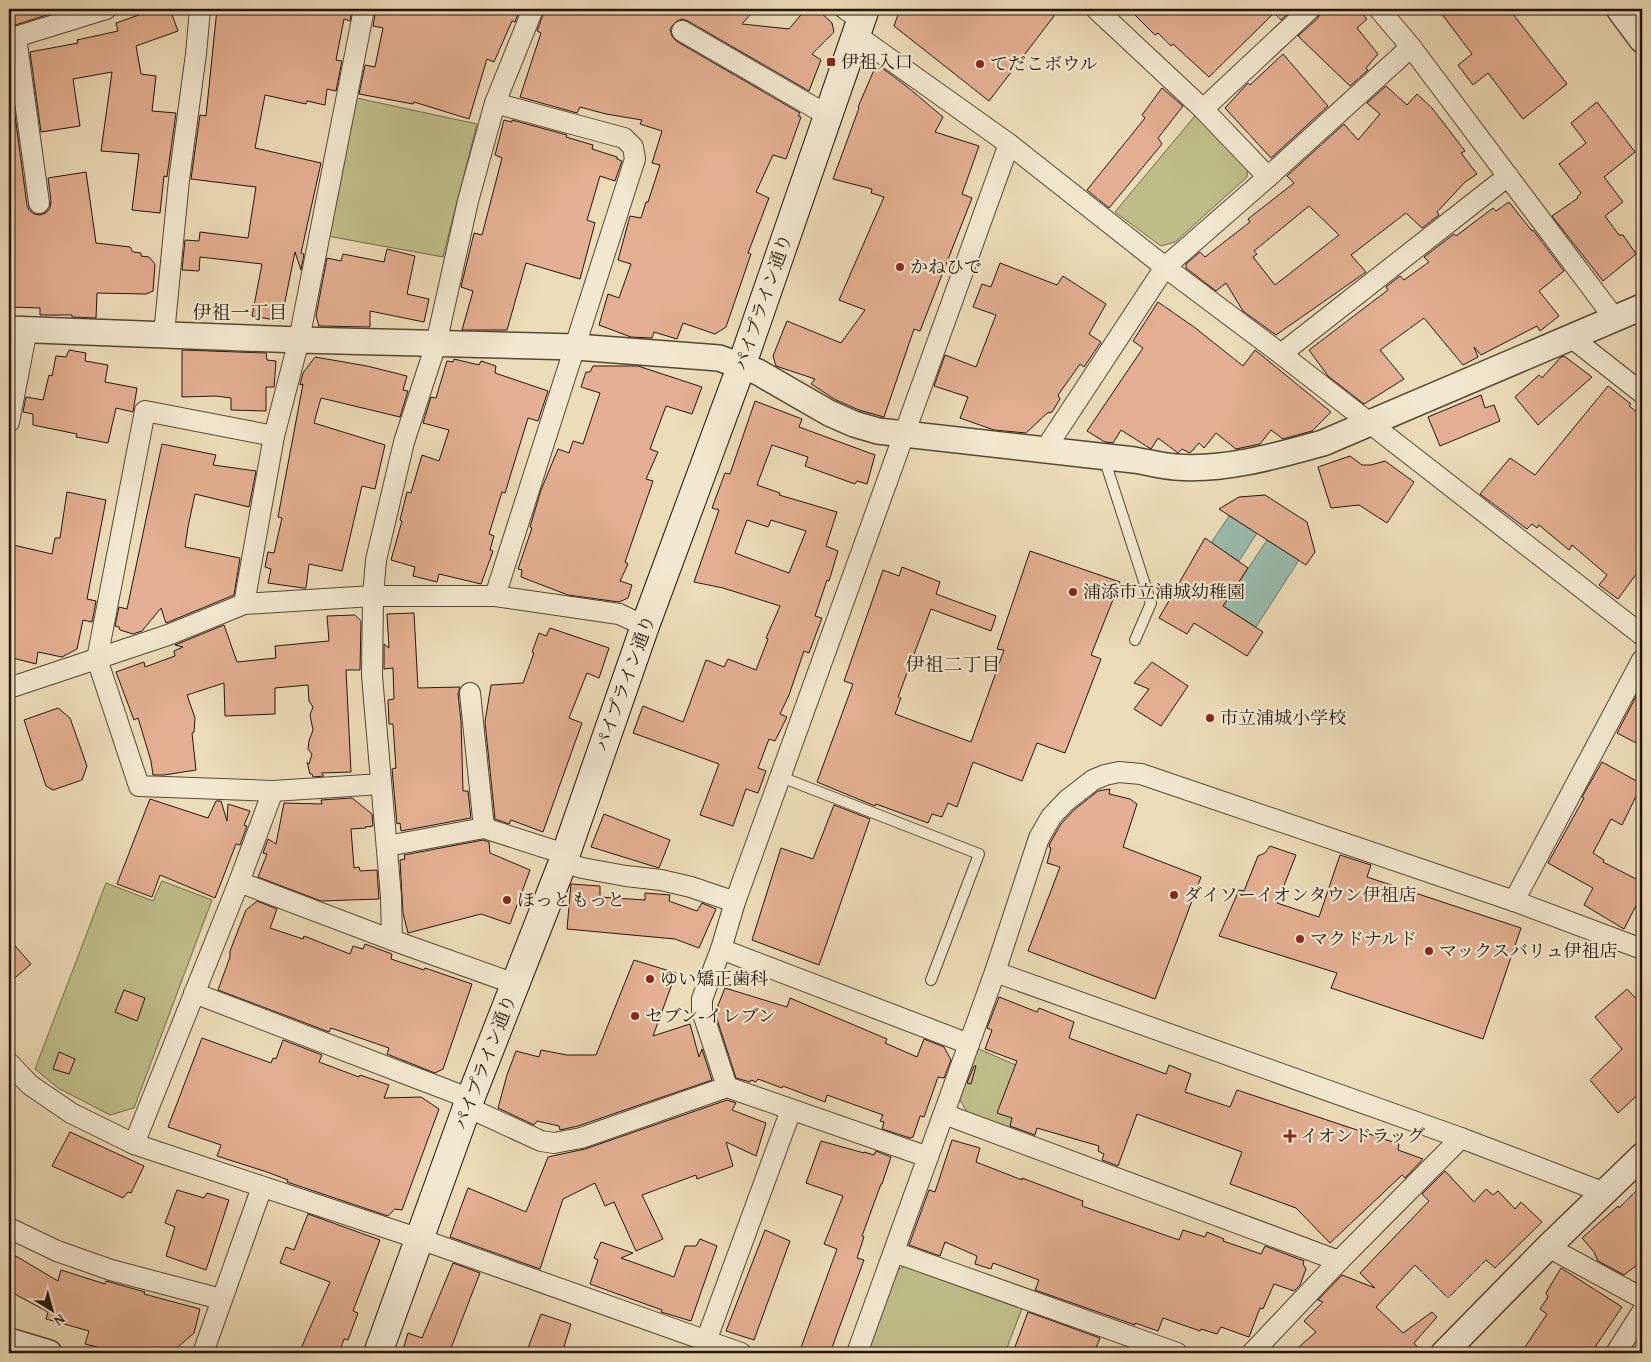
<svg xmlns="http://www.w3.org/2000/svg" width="1651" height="1362" viewBox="0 0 1651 1362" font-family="'Gentium Book Plus','Noto Serif JP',serif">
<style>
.green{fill:#bfbe8a;stroke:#72694a}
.water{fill:#99bcad;stroke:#6a796c}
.building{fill:#e4af92;stroke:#24140b;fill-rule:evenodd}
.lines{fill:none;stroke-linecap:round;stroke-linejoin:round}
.service-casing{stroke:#564636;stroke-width:12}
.minor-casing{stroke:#564636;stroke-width:22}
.tertiary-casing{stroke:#564636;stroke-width:28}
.secondary-casing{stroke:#24140b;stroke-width:30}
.service{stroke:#f3e8d1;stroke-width:10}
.minor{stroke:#f3e8d1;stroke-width:20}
.tertiary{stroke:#f3e8d1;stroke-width:25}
.secondary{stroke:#f3e8d1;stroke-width:28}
.poi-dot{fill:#8f2418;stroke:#f3e8d1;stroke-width:2}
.labels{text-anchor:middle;stroke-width:4.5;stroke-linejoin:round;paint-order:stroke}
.poi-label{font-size:18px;fill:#24140b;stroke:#f3e8d1;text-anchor:start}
.street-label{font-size:18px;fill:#24140b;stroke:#f3e8d1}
.neighbourhood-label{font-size:19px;fill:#24140b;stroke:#f3e8d1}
</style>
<rect width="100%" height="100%" fill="#eddcb8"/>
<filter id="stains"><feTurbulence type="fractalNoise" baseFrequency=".004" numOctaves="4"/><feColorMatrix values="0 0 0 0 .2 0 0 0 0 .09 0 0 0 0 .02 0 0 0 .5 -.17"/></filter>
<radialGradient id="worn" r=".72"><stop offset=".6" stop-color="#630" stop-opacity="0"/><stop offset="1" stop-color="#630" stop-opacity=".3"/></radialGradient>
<g class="green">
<path d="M352,97L477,124L443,257L327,236Z"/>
<path d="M1199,111L1248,162L1247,177L1175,242L1161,246L1115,212Z"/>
<path d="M162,881L212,900L134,1108L110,1115L58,1088L35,1069L106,883L153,901Z"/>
<path d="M974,1047L1023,1068L1052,1077L1034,1137L967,1112L957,1095Z"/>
<path d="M908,1265L1023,1306L1005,1353H865L896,1270Z"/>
</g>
<g class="water">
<path d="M1229,516L1257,533L1239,561L1211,543Z"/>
<path d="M1267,540L1299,560L1256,627L1223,606Z"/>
</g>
<g class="building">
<path d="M9,9H59V11L9,27Z"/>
<path d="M156,9H170L178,31L136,46L141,74L156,76L152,111L176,113L167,177L164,176L160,213L132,210L139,154L101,151L112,72L73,79L80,126L41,132L30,52L78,43L77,40L118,31L116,23Z"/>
<path d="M217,9H352L350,21L344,19L336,60L342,61L336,91L327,89L325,105L307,101L306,104L265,95L255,148L321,163L301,253L304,254L301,270L295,252L281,321L252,316L262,264L200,257L199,271L182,270L185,240L199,241L200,232L248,238L256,187L191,179L200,115L206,116Z"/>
<path d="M376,9H520L515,22L512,21L494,62L487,59L469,119L414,102L413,104L359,94L365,65L375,67L383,28L373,26Z"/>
<path d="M545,9H755L742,24L789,29L806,9H817L832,23L834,32L812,54L821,60L809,91L688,21L682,19L677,21L672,26L670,30L672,36L676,41L800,113L798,116L801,117L786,159L773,155L756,192L769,198L748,253L751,254L726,327L715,334L683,323L677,339L654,332L652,338L631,337L599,325L608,294L619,298L631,264L618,260L630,216L641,218L646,202H648L660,165L652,163L662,131L640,124L642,120L606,114L580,107L577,113L520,97L541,33L537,31Z"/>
<path d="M900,9H1046L1054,16L989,101L894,26Z"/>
<path d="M1129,9H1293L1281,20L1274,13L1209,77L1173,44L1171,46L1158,33L1155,35Z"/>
<path d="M1322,9H1358L1367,19L1357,28L1378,54L1366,68L1368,70L1350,86L1298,36L1318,18Z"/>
<path d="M1438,9H1509L1567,84L1523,119L1488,73L1473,85L1458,65L1472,54Z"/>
<path d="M1283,54L1328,106L1271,158L1225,108L1248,83L1250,85Z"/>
<path d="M882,68L905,85L943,117L935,132L979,146L962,194L972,198L920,331L914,329L884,417L859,410L836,400L811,384L815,379L776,366L773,356L787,321L841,343L865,310L839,300L884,197L871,193L872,189L833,179L859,108L858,107L874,70Z"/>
<path d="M9,71L27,205L29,210L34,214L40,215L46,213L50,208L51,201L48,178L86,172L96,243L130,247L133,252L141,253V256L149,257L155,264L153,291L146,294L97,293L96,318L72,317V315H40V308L9,307L10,246H9Z"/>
<path d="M1386,86L1407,105L1417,94L1432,108L1465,151L1461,153L1477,174L1465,182L1437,212L1439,215L1422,228L1406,213L1351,255L1366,272L1276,335L1243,311L1226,283L1216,291L1186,268V264L1200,252L1205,257L1250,222L1248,219L1294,183L1287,176L1344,124L1358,140L1380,114L1367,103ZM1309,206L1339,235L1275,285L1253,257L1257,254L1254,251Z"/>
<path d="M1162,88L1183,106L1158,138L1162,144L1109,208L1087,190L1145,118L1142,115Z"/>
<path d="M1597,102L1635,152L1604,177L1623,202L1605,216L1619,235H1623L1636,254L1603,281L1552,216L1578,198L1577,197L1581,193L1559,164L1586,143L1571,123Z"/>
<path d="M504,120L512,122V120L567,135L566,137L593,145L592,149L617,157V159L622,161L615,181L600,176L587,220L595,223L580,279L526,263L507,330H462L473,291L461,287L474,233L482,235L502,158L495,155Z"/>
<path d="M1509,202L1532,231L1533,230L1564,271L1539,291L1559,316L1540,331L1537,326L1481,355L1474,347L1478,357L1463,365L1424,318L1380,350L1404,379L1364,404L1328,376L1309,350L1388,290L1386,287L1400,276L1404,280L1429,262L1424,257L1454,234L1456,236L1493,208L1496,211Z"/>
<path d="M387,249L415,256L407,294L429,299L424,322L370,311V327L319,326L316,316L327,258L341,261L343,254L384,262Z"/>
<path d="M1000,263L1057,285L1063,276L1106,304L1089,334L1101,342L1084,367L1080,364L1058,395L1060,399L1052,412L1047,413L1026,433L994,430L960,418L968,397L934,386L945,355L976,367L996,315L973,307L982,284L991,287Z"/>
<path d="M1158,302L1194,327L1243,366L1255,350L1331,412L1312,431L1283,439L1271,430L1260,444L1236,449L1216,433L1204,448L1199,443L1190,453L1182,449L1178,453L1158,438L1151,449L1121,430L1113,443L1105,442L1087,431L1143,348L1133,341Z"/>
<path d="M69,350L86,353L85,361L108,365L105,382L137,388L133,412L116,408L108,443L76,437L77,434L33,425V414L23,412L26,397L43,400L49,375L52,376L56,356L66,357Z"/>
<path d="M182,350L266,353L267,360L276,361L274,387H266V411L231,410V398L216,396L182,397Z"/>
<path d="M1564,356L1592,377L1538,425L1515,397L1539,375L1542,378L1560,358Z"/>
<path d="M315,357L367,366L407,376L403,390L408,391L400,417L321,398L314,423L385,445L375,489L362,486L342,571L309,564L306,588H303L268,583L271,569L265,567L268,552L274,553L282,518L278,517L303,384L300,385L303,373Z"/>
<path d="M454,359L479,365L481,361L496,366L495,373L548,391L538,421L528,418L505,493L502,492L489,534L494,536L490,550L493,551L481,584L439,574L437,582L413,576L415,567L391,560L402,521L400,520L407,492L411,493L422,455L439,461L449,430L423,423L431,397L436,398L447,361L453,362Z"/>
<path d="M593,366H638L702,387L692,414L666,406L650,449L658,452L646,479L653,481L625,562L628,564L620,581L632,585L628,598L619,602L568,595L521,577L522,570L518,569L532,528L530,527L541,490L558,449L569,453L573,441L583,444L600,393L581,387L586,372H590Z"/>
<path d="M1608,386L1631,404L1629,406L1642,416V566L1618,599L1599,585L1607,575L1572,545L1569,550L1539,525L1537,528L1532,524L1527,529L1480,494L1510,458L1535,475Z"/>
<path d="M1481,395L1485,408L1494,405L1500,421L1440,446L1428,417Z"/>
<path d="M755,401L802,419L799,427L875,455L867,484L857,481L855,484L805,466L808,457L772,445L757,485L780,493L779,495L837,512L826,546L838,551L829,581L827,580L815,616L822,618L809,653L804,651L789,695L780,714L787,717L775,741L769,739L758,768L766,771L758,793L746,789L733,826L700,815L719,764L633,733L643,706L683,722L706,660L724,667L728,659L756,670L768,639L766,638L780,606L723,588L694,582L719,510L712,508L725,473L730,474ZM747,520L768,527L771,520L806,531L789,573L735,553Z"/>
<path d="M162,444L216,455L213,465L256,471L249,507L195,494L188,527L185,547L240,558L234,595L166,623L161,608L142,631L133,634L120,630L119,627L115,626L119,607L127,609Z"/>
<path d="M1350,456L1362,465H1371L1385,461L1414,482L1387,523L1359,505L1331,508L1318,467Z"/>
<path d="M67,492L106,500L87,599L96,601L92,622L83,620L77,649L62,657L38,652L36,664L9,657V544L52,554L55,538H60Z"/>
<path d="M1265,495L1307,522L1315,552L1306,565L1219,509L1239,497Z"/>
<path d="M1205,538L1248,568L1223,606L1263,632L1247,656L1194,623L1187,634L1159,618Z"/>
<path d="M1030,551L1120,582L1091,655L1101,659L1065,753L1037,743L1022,781L973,762L957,807L948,803L942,817L932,814L928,823L876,804L875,806L817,782L853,684L844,681L883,570L899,576L902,567L940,582L936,594L996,616L991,631L931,609L898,697L901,698L895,714L971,742L1004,650L997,649Z"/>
<path d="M414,613L418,688L460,687L458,694L461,721L463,791H468L471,818L401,831L400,823L397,824L392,769L396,768L393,724H389L388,700L394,699L393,668L384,669V644L389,648L387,614Z"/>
<path d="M355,615L361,621L360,670H346L351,772L321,773L324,776L313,777L312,774H310L307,762L309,764L312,754L308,749L309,741L313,730L310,715L313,707L309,701L308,685L275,688V714L225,716L224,683L187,695L195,718L194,732L192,733L196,770L164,775H153L151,761L138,718L134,720L116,672L144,662L145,667L175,656L174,651L183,647L175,645L224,625L237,662L276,658L275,646L329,641L327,616Z"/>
<path d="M550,628L609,648L599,678L587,673L569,718L582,723L543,832L511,820L509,824L495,819L485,722L491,685L523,683L534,653L532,652L539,633L546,636Z"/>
<path d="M1152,662L1188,686L1161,726L1134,709L1149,689L1134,683Z"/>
<path d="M1642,685V746L1617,733Z"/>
<path d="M58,708L70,718L87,766L82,780L53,790L46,786L24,720Z"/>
<path d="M1602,762L1642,784L1622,825L1611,819L1593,853L1604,860L1603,862L1642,882V894L1624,929L1584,905L1593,888L1548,863L1584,798L1582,797Z"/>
<path d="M1110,789L1109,794L1130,799L1137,804L1123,847L1201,877L1155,999L1028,951L1060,867L1047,863L1051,848L1049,847L1050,843L1061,824L1074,810L1098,791Z"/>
<path d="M352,798L372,814L373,826L365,827L366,828L351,829L354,868L359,867L360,871L377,870L379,899L321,901L258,877L267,854L263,853L268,839L276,844L284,803L322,804L321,800Z"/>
<path d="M150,799L208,818L216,801H221L227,821L228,804L250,811L244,825L247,826L240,845L236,844L215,898L160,875L152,897L117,884Z"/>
<path d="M834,805L870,819L819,965L752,940L781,848L813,859Z"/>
<path d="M604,814L670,840L659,868L591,847Z"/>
<path d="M483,840L489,842L490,853L530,870L510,924L481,914L408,933L403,913L400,860L405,859L404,855Z"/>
<path d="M1270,846L1296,855L1277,903L1319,917L1340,855L1371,865L1367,877L1521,928L1483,1039L1331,988L1337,973L1219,936L1239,890L1244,891L1258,856L1265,853Z"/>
<path d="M571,884L600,886V897L645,900V893L670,895L669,901L697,911L702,903L716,909L699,948L675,939L567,929Z"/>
<path d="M257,901L277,909L270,928L303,939L304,936L350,954L353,946L363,949L365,944L392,954L391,959L424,970L425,968L472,984L443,1069L435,1073L387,1054L389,1048L331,1028L329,1032L218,990L230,957V951L246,910Z"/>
<path d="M9,939L31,964L9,983Z"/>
<path d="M634,960L676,973L653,1036L690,1024L699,1057L702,1049L712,1080L578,1126L560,1130L559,1126L537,1121L534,1125L498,1108L507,1075L516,1051L539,1057L541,1050L567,1055H596Z"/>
<path d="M725,988L787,1007L790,998L887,1039L885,1043L917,1057L924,1039L944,1047L951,1060L944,1078L938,1077L924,1117L920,1116L913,1137L910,1138L882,1129L884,1122L880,1121L883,1115L827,1095L825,1102L783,1086L782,1088L758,1079L756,1082L751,1080L750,1082L736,1078L715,1013Z"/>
<path d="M1627,989L1642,1005V1091L1618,1113L1590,1080L1622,1049L1595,1017Z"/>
<path d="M124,990L145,998L137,1021L115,1012Z"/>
<path d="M999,997L1037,1012L1039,1008L1074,1022L1069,1038L1166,1074L1169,1065L1191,1074L1185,1092L1230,1107L1237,1090L1399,1144L1398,1150L1423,1159L1405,1178L1402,1175L1330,1243L1296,1208L1230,1184L1242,1152L1137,1114L1118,1166L1102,1160L1104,1154L1098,1151L1099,1146L1037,1128L1035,1135L1010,1126L1012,1118L997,1113L1017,1061L985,1049L992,1030L987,1028Z"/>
<path d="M202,1038L271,1063L273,1058L276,1059L283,1040L322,1055L319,1062L359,1077L360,1075L389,1085L384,1098L421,1097L439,1109L402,1210L395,1209L388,1216L287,1182L288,1180L267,1172L217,1156L221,1145L168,1127Z"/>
<path d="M59,1052L75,1059L69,1074L53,1069Z"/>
<path d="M974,1066H976L971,1084L967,1083Z"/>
<path d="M727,1100L736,1103L732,1110L766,1123L756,1156L726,1142L733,1166L697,1179L696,1175L642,1195L663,1239L636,1251L614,1202L605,1206L595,1183L563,1199L540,1269L450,1237L468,1188L526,1212L548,1157L585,1149Z"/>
<path d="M70,1132L144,1166L131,1193L128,1192L123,1198L52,1166Z"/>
<path d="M952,1140L980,1148L976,1162L1022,1180V1178L1083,1201L1082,1206L1179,1240L1183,1230L1205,1237L1207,1232L1224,1239L1223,1241L1261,1254L1265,1246L1304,1261L1303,1264L1306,1269L1300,1285L1294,1291L1274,1284L1263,1309L1260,1308L1249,1337L1221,1327L1217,1334L1201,1329L1200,1331L1163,1318L1158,1331L1135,1323V1325L1035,1290L1039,1280L993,1263L991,1269L975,1264L977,1256L945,1242L940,1256L909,1245L929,1190L935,1192Z"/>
<path d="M821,1141L864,1153V1152L874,1155L876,1151L891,1157L882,1184H881L862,1236L864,1237L857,1258L864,1260L830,1353H799L837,1249L824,1244L843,1196L806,1183Z"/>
<path d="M1445,1171L1474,1202L1486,1189L1493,1195L1498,1191L1515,1209L1521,1202L1542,1222L1495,1268L1486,1260L1448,1298L1415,1265L1376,1307L1403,1333L1432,1312L1437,1317L1414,1343L1422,1353H1292L1316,1332L1304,1321L1323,1302L1318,1300L1342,1275L1375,1288L1360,1273L1429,1201L1422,1194Z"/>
<path d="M1642,1185V1261L1624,1275L1598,1261L1594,1252L1582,1238L1618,1206L1619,1208Z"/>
<path d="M177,1190L204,1198L207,1193L229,1200L206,1270L166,1256L175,1227L165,1223Z"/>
<path d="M308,1214L380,1240L353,1311L358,1313L348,1340L344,1339L339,1353H299L330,1282L280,1263L286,1247L294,1250Z"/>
<path d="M765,1230L790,1241L754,1340L726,1331Z"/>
<path d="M700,1239L717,1246L691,1321L661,1312L662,1310L590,1284L598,1260L594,1258L601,1242L633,1253L621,1258L674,1277L685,1246H696Z"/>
<path d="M9,1252L58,1281L61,1270L105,1284L106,1281L145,1292L144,1294L200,1309L194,1333L171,1353H121L85,1344L89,1331L46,1319L48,1312L9,1291Z"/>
<path d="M453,1263L480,1273L451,1348L459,1351V1353H402L408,1333L422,1338Z"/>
<path d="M1561,1268L1622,1307L1591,1353H1521L1547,1314L1540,1309L1548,1297L1546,1293Z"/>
<path d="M1028,1312L1100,1338L1094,1353H1028L1015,1347Z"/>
<path d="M541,1314L571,1324L562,1353H526Z"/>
</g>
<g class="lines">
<defs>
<g id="service">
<path d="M1104,458L1151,603L1135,640"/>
<path d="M781,777L979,854L931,980"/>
</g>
<g id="minor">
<path d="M845,9L861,20"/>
<path d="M1096,9L1203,109L1268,177"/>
<path d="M1379,9L1411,47L1615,319"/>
<path d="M682,31L827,115"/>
<path d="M856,35L1009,144L1165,267L1281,354L1642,635"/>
<path d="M16,37L39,203"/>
<path d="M9,39L106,9"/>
<path d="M495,103L624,138L633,147L635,159L495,596"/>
<path d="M1203,109L1310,9"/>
<path d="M164,334L179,180L196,54L200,9"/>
<path d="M1572,338L1642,393"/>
<path d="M1281,354L1508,176"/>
<path d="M9,422L27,329"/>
<path d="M1044,451L1165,267L1268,177L1411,47"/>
<path d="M244,604L274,436L299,340L364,9"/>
<path d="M9,688L168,635L244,604L373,596H495L619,614L645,626"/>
<path d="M470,693L484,828"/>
<path d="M273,791L139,786L97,659L145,411L274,436"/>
<path d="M387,846L484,828L565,854"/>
<path d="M563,862L582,868L626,876L661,880L691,887L735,902"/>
<path d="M239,882L273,791L381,784"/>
<path d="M1514,901L1642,660"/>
<path d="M392,940L391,897L372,676L373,596L376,560L404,442L436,344L468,201L495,103L533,9"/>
<path d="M721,949L969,1044"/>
<path d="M995,972L1461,1138L1605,1193"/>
<path d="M194,993L471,1099"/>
<path d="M9,1063L30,1085L71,1113L134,1144L420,1239L741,1353"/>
<path d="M727,1087L706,1023L702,1011V999L721,949L735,902L1009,144"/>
<path d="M467,1107L541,1141L554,1143L581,1138L727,1087L928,1157"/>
<path d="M944,1114L1339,1261"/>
<path d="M134,1144L239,882L392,940L515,984"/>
<path d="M9,1228L57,1251L111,1270L221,1299"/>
<path d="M1548,1247L1642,1298"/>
<path d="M894,1252L1177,1353"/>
<path d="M706,1341L791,1110"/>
<path d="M203,1353L262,1187"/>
<path d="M857,1353L995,972L1039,838L1051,817L1066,801L1093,780L1105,775L1119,772L1141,774L1514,901L1642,949"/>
<path d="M1252,1353L1339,1261L1461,1138"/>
<path d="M1616,1353L1642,1312"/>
</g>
<g id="tertiary">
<path d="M1619,9L1642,40"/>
<path d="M9,329L299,340L576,347L719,358L758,372L829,413L854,424L878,431L1134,460C1147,462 1161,466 1175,467C1225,471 1276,456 1323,443L1642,307"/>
<path d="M9,1341L49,1353"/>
<path d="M1444,1353L1548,1247L1642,1156"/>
</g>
<path id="secondary" d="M378,1353L467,1107L563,862L645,626L741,367L865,9"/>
</defs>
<use href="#service" class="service-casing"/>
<use href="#minor" class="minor-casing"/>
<use href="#tertiary" class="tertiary-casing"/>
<use href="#secondary" class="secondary-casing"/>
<use href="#service" class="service"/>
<use href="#minor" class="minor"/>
<use href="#tertiary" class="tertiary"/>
<use href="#secondary" class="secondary"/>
</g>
<g class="poi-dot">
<rect x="826" y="57" width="10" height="10" rx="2.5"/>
<circle cx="980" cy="64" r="5"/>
<circle cx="900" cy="267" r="5"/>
<circle cx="1073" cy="592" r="5"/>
<circle cx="1210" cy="718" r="5"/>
<circle cx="1174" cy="895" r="5"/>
<circle cx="507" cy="900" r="5"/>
<circle cx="1300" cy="939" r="5"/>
<circle cx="1429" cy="951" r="5"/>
<circle cx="650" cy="979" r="5"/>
<circle cx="635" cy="1016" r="5"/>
<path d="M1287.5 1128.5h5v5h5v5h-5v5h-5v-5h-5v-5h5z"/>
</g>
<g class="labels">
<g class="poi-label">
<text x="841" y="68">伊祖入口</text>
<text x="990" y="70">てだこボウル</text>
<text x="910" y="273">かねひで</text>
<text x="1083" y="598">浦添市立浦城幼稚園</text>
<text x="1220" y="724">市立浦城小学校</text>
<text x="1184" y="901">ダイソーイオンタウン伊祖店</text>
<text x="517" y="906">ほっともっと</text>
<text x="1310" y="945">マクドナルド</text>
<text x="1439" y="957">マックスバリュ伊祖店</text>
<text x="660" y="985">ゆい矯正歯科</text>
<text x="645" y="1022">セブン-イレブン</text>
<text x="1300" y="1142">イオンドラッグ</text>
</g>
<g class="street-label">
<text transform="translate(763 302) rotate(-71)" y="6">パイプライン通り</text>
<text transform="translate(625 683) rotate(-70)" y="6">パイプライン通り</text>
<text transform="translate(485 1062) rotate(-69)" y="6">パイプライン通り</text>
</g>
<g class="neighbourhood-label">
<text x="240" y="319">伊祖一丁目</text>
<text x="953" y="671">伊祖二丁目</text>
</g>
</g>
<rect width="1651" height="1362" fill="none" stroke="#eddcb8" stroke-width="30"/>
<rect x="10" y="10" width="1631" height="1342" fill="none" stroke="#24140b" stroke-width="2.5"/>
<rect x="15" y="15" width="1621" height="1332" fill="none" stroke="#24140b"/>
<g transform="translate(52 1310) rotate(143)" stroke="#f3e8d1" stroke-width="4" paint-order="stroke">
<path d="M0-4L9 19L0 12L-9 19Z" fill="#24140b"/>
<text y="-8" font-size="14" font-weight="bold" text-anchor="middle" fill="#24140b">N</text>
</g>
<rect width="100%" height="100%" filter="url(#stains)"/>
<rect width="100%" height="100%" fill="url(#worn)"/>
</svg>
